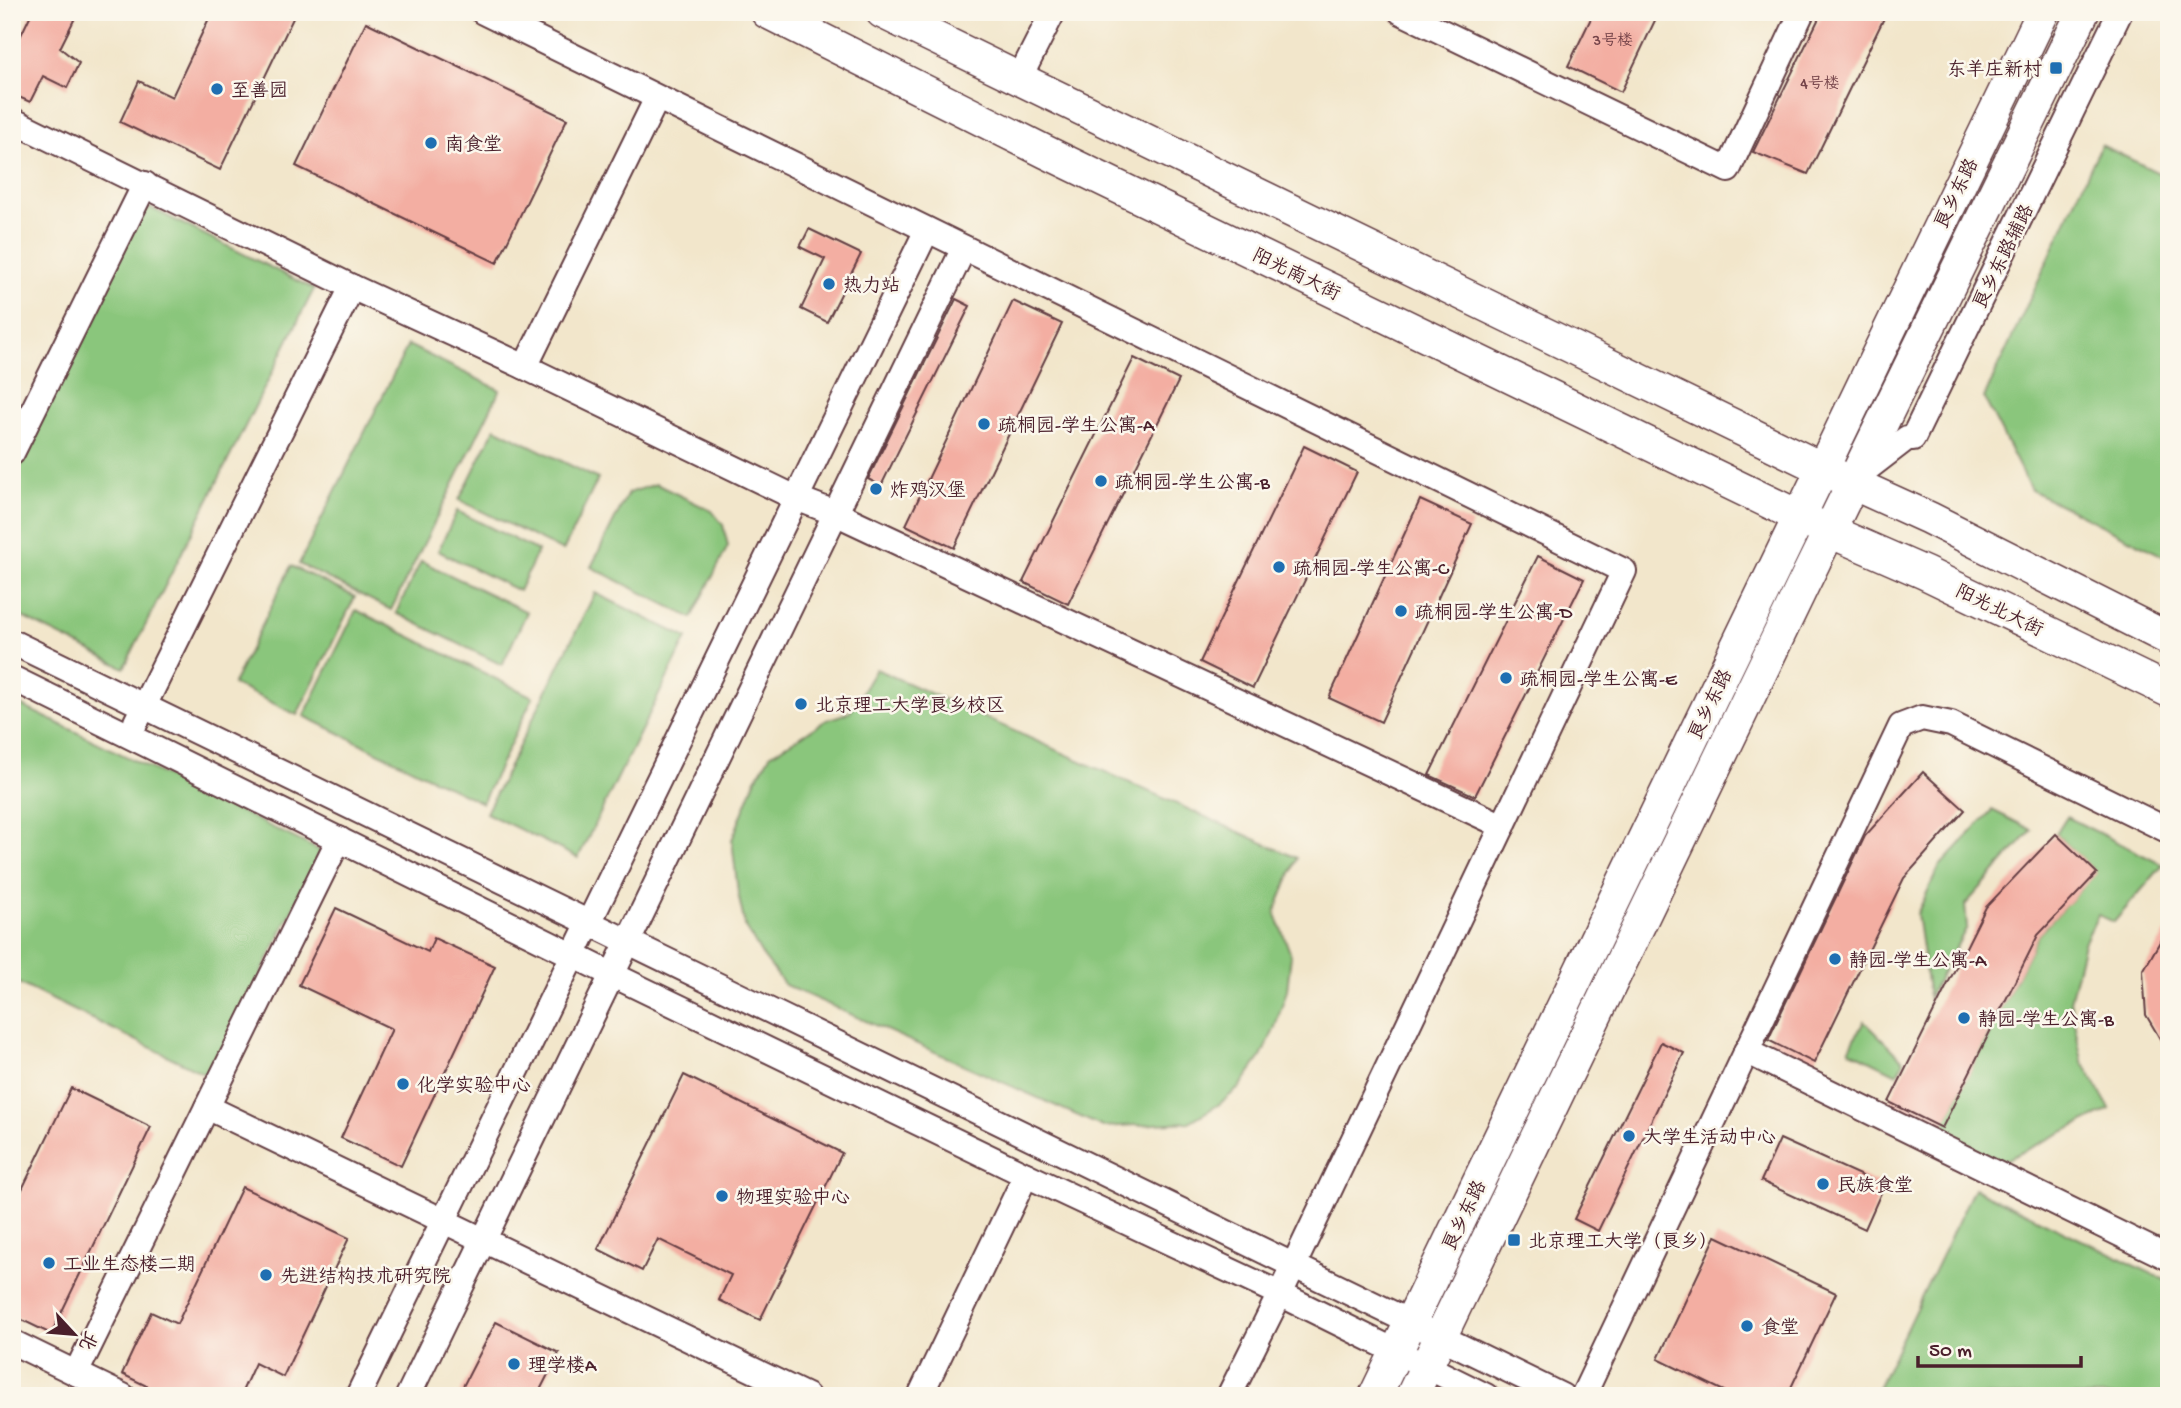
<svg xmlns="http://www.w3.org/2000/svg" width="2181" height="1408" viewBox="0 0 2181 1408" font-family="'Gochi Hand','LXGW WenKai TC',sans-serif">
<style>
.green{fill:#8ac67c;stroke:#6a7254;stroke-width:2}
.building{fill:#f3aea2}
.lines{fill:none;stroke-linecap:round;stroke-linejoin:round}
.minor-casing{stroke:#633d43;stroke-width:28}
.major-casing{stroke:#633d43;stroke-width:35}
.minor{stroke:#fff;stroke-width:24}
.major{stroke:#fff;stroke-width:32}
.poi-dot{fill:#1f6fb2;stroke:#fbf7ec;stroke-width:2.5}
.labels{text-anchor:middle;stroke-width:5;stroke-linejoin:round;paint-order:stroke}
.number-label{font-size:16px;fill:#744349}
.poi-label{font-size:19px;fill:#4a1f2b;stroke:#fbf7ec;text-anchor:start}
.street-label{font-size:19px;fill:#4a1f2b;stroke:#fbf7ec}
</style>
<rect width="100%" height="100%" fill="#fbf7ec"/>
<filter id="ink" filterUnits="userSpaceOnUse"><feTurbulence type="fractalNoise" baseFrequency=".0143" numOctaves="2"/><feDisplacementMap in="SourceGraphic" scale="14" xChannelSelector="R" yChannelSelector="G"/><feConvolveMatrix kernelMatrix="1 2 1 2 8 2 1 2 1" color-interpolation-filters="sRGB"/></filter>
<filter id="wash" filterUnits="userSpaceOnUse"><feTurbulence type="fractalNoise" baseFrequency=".00686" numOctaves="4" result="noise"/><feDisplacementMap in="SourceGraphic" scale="28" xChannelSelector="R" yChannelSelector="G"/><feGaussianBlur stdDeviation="1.57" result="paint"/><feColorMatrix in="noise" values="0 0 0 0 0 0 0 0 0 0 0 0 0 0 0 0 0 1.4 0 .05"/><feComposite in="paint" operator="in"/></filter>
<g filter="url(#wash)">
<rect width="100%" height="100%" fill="#f2e6cb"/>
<g class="green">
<path d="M2101,145L2169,178V559L2031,490L1984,398Z"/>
<path d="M145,205L314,289L124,668L12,612V472Z"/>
<path d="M408,345L500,390L391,610L299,564Z"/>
<path d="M495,428L598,479L563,551L459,500Z"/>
<path d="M656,484L712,511L723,525L728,546L692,618L591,567L628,493Z"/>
<path d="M457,511L538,551L519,591L438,551Z"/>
<path d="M421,561L527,612L502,665L396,613Z"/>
<path d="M291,566L355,597L297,715L233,684Z"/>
<path d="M595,593L687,638L578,858L486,813Z"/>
<path d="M356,610L533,697L482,803L304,716Z"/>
<path d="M876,669L1297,858L1275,912L1291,955L1287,990L1274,1030L1261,1057L1239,1088L1218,1105L1189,1122L1103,1127L785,985L762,955L745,926L738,893L732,840L755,781L770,755L827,720L850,712Z"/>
<path d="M12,701L321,851L211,1077L12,980Z"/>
<path d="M1992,810L2032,830L1965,905L1967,927L1929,997L1917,914L1939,867Z"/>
<path d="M2067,817L2163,865L2114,922L2098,915L2084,943L2070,1001L2082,1061L2110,1109L1987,1169L1881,1117L1889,1102L1942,1127L2038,935L2096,873L2056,834Z"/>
<path d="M1864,1021L1904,1061L1897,1074L1849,1050Z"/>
<path d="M1974,1188L2169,1282V1396H1874Z"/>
</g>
<g id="blocks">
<g class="building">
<path d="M32,12H78L60,48L79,63L67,88L43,76L30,102L12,94V54Z"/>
<path d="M212,12H296L220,170L120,122L139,81L172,97Z"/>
<path d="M1594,12H1659L1621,92L1568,66Z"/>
<path d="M1822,12H1887L1808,174L1753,152Z"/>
<path d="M366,22L567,119L497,263L296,166Z"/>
<path d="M809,229L861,254L827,322L801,309L825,259L800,247Z"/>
<path d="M956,299L970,306L881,486L868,479Z"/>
<path d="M1013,301L1062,324L954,548L906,525Z"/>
<path d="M1134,358L1179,380L1068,604L1023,582Z"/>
<path d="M1304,446L1357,472L1253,688L1200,662Z"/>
<path d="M1420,500L1472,524L1381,722L1329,698Z"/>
<path d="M1538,556L1584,579L1475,796L1429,775Z"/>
<path d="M1923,772L1965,810L1904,878L1814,1063L1768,1040L1865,836Z"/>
<path d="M2056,834L2097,873L2038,935L1942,1128L1889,1102L1986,907Z"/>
<path d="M336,908L428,952L434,938L495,966L401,1166L341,1138L392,1029L299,985Z"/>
<path d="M2169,926V1054L2146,1015L2143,971Z"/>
<path d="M1661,1042L1684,1053L1598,1231L1574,1219Z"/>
<path d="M684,1075L842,1153L760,1320L719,1300L731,1275L658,1239L642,1271L598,1249Z"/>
<path d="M71,1088L151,1127L51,1334L12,1315V1210Z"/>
<path d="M1780,1139L1884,1186L1865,1229L1761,1181Z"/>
<path d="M242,1187L349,1238L283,1377L255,1363L240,1396H167L122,1374L151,1312L177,1324Z"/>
<path d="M1716,1236L1836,1293L1787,1396H1734L1658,1359Z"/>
<path d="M496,1322L559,1353L537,1396H458Z"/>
</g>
</g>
</g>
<g filter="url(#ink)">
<use href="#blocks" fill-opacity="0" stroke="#633d43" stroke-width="2"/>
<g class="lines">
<defs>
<g id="minor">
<path d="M483,12L1624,571L1280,1294L1229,1396"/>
<path d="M1401,12L1728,170L1802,12"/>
<path d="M1019,79L1053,12"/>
<path d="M12,120L352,287L525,367L796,498L835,513L1503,826"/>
<path d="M525,367L657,98"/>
<path d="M12,453L145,184"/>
<path d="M1859,475L1907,438H1913L2120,12"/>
<path d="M12,642L1562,1396"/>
<path d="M12,678L611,974L1026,1175L1280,1294L1486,1396"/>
<path d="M136,722L352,287"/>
<path d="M1746,1051L2169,1258"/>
<path d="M207,1107L807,1396"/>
<path d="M12,1342L123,1396"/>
<path d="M76,1373L339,839"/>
<path d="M358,1396L927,230"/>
<path d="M408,1396L964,248"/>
<path d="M920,1396L1026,1175"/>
<path d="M1583,1396L1901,726L1922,718L1951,724L2169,831"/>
</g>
<g id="major">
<path d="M767,12L1046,152L1829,531L1925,573L2169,691"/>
<path d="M882,12L1854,484L1929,518L2169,639"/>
<path d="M1375,1396L2043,12"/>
<path d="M1412,1396L1802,587L2083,12"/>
</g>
</defs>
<use href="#minor" class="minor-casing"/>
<use href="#major" class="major-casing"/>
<use href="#minor" class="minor"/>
<use href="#major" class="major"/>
</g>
</g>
<g class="poi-dot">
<rect x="2049" y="61" width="14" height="14" rx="3.5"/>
<circle cx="217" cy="89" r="7"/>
<circle cx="431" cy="143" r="7"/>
<circle cx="829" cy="284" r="7"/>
<circle cx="984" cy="424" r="7"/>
<circle cx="1101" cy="481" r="7"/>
<circle cx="876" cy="489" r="7"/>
<circle cx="1279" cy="567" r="7"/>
<circle cx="1401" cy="611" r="7"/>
<circle cx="1506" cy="678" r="7"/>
<circle cx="801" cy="704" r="7"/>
<circle cx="1835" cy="959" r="7"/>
<circle cx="1964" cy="1018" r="7"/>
<circle cx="403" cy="1084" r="7"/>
<circle cx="1629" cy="1136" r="7"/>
<circle cx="1823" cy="1184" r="7"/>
<circle cx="722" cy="1196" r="7"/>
<rect x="1507" y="1233" width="14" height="14" rx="3.5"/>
<circle cx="49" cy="1263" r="7"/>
<circle cx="266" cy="1275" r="7"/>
<circle cx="1747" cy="1326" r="7"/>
<circle cx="514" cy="1364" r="7"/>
</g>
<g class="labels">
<g class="number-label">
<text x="1613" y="45">3号楼</text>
<text x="1820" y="88">4号楼</text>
</g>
<g class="poi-label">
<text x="2042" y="75" text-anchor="end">东羊庄新村</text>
<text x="231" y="96">至善园</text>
<text x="445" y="150">南食堂</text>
<text x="843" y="291">热力站</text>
<text x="998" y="431">疏桐园-学生公寓-A</text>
<text x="1115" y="488">疏桐园-学生公寓-B</text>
<text x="890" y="496">炸鸡汉堡</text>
<text x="1293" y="574">疏桐园-学生公寓-C</text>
<text x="1415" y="618">疏桐园-学生公寓-D</text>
<text x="1520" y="685">疏桐园-学生公寓-E</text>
<text x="815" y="711">北京理工大学良乡校区</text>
<text x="1849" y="966">静园-学生公寓-A</text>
<text x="1978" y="1025">静园-学生公寓-B</text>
<text x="417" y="1091">化学实验中心</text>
<text x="1643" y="1143">大学生活动中心</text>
<text x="1837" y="1191">民族食堂</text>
<text x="736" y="1203">物理实验中心</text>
<text x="1528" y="1247">北京理工大学（良乡）</text>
<text x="63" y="1270">工业生态楼二期</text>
<text x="280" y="1282">先进结构技术研究院</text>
<text x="1761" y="1333">食堂</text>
<text x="528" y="1371">理学楼A</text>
</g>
<g class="street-label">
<text transform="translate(1955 193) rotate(-64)" y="7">良乡东路</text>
<text transform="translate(2002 256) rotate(-64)" y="7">良乡东路辅路</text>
<text transform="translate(1297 273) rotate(26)" y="7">阳光南大街</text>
<text transform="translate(2000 609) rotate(26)" y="7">阳光北大街</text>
<text transform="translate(1709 704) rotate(-64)" y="7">良乡东路</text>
<text transform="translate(1463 1215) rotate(-64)" y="7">良乡东路</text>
</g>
</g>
<rect width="2181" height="1408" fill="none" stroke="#fbf7ec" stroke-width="42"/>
<g transform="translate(74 1334) rotate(116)" stroke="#fbf7ec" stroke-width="5" paint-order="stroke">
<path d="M0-5L12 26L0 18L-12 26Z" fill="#4a1f2b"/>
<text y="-10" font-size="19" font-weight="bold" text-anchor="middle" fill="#4a1f2b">北</text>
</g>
<path d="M1918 1356v10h163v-10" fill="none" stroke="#4a1f2b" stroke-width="3.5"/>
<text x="1929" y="1356" font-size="21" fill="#4a1f2b" stroke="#fbf7ec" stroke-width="5" paint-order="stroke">50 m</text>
</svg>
